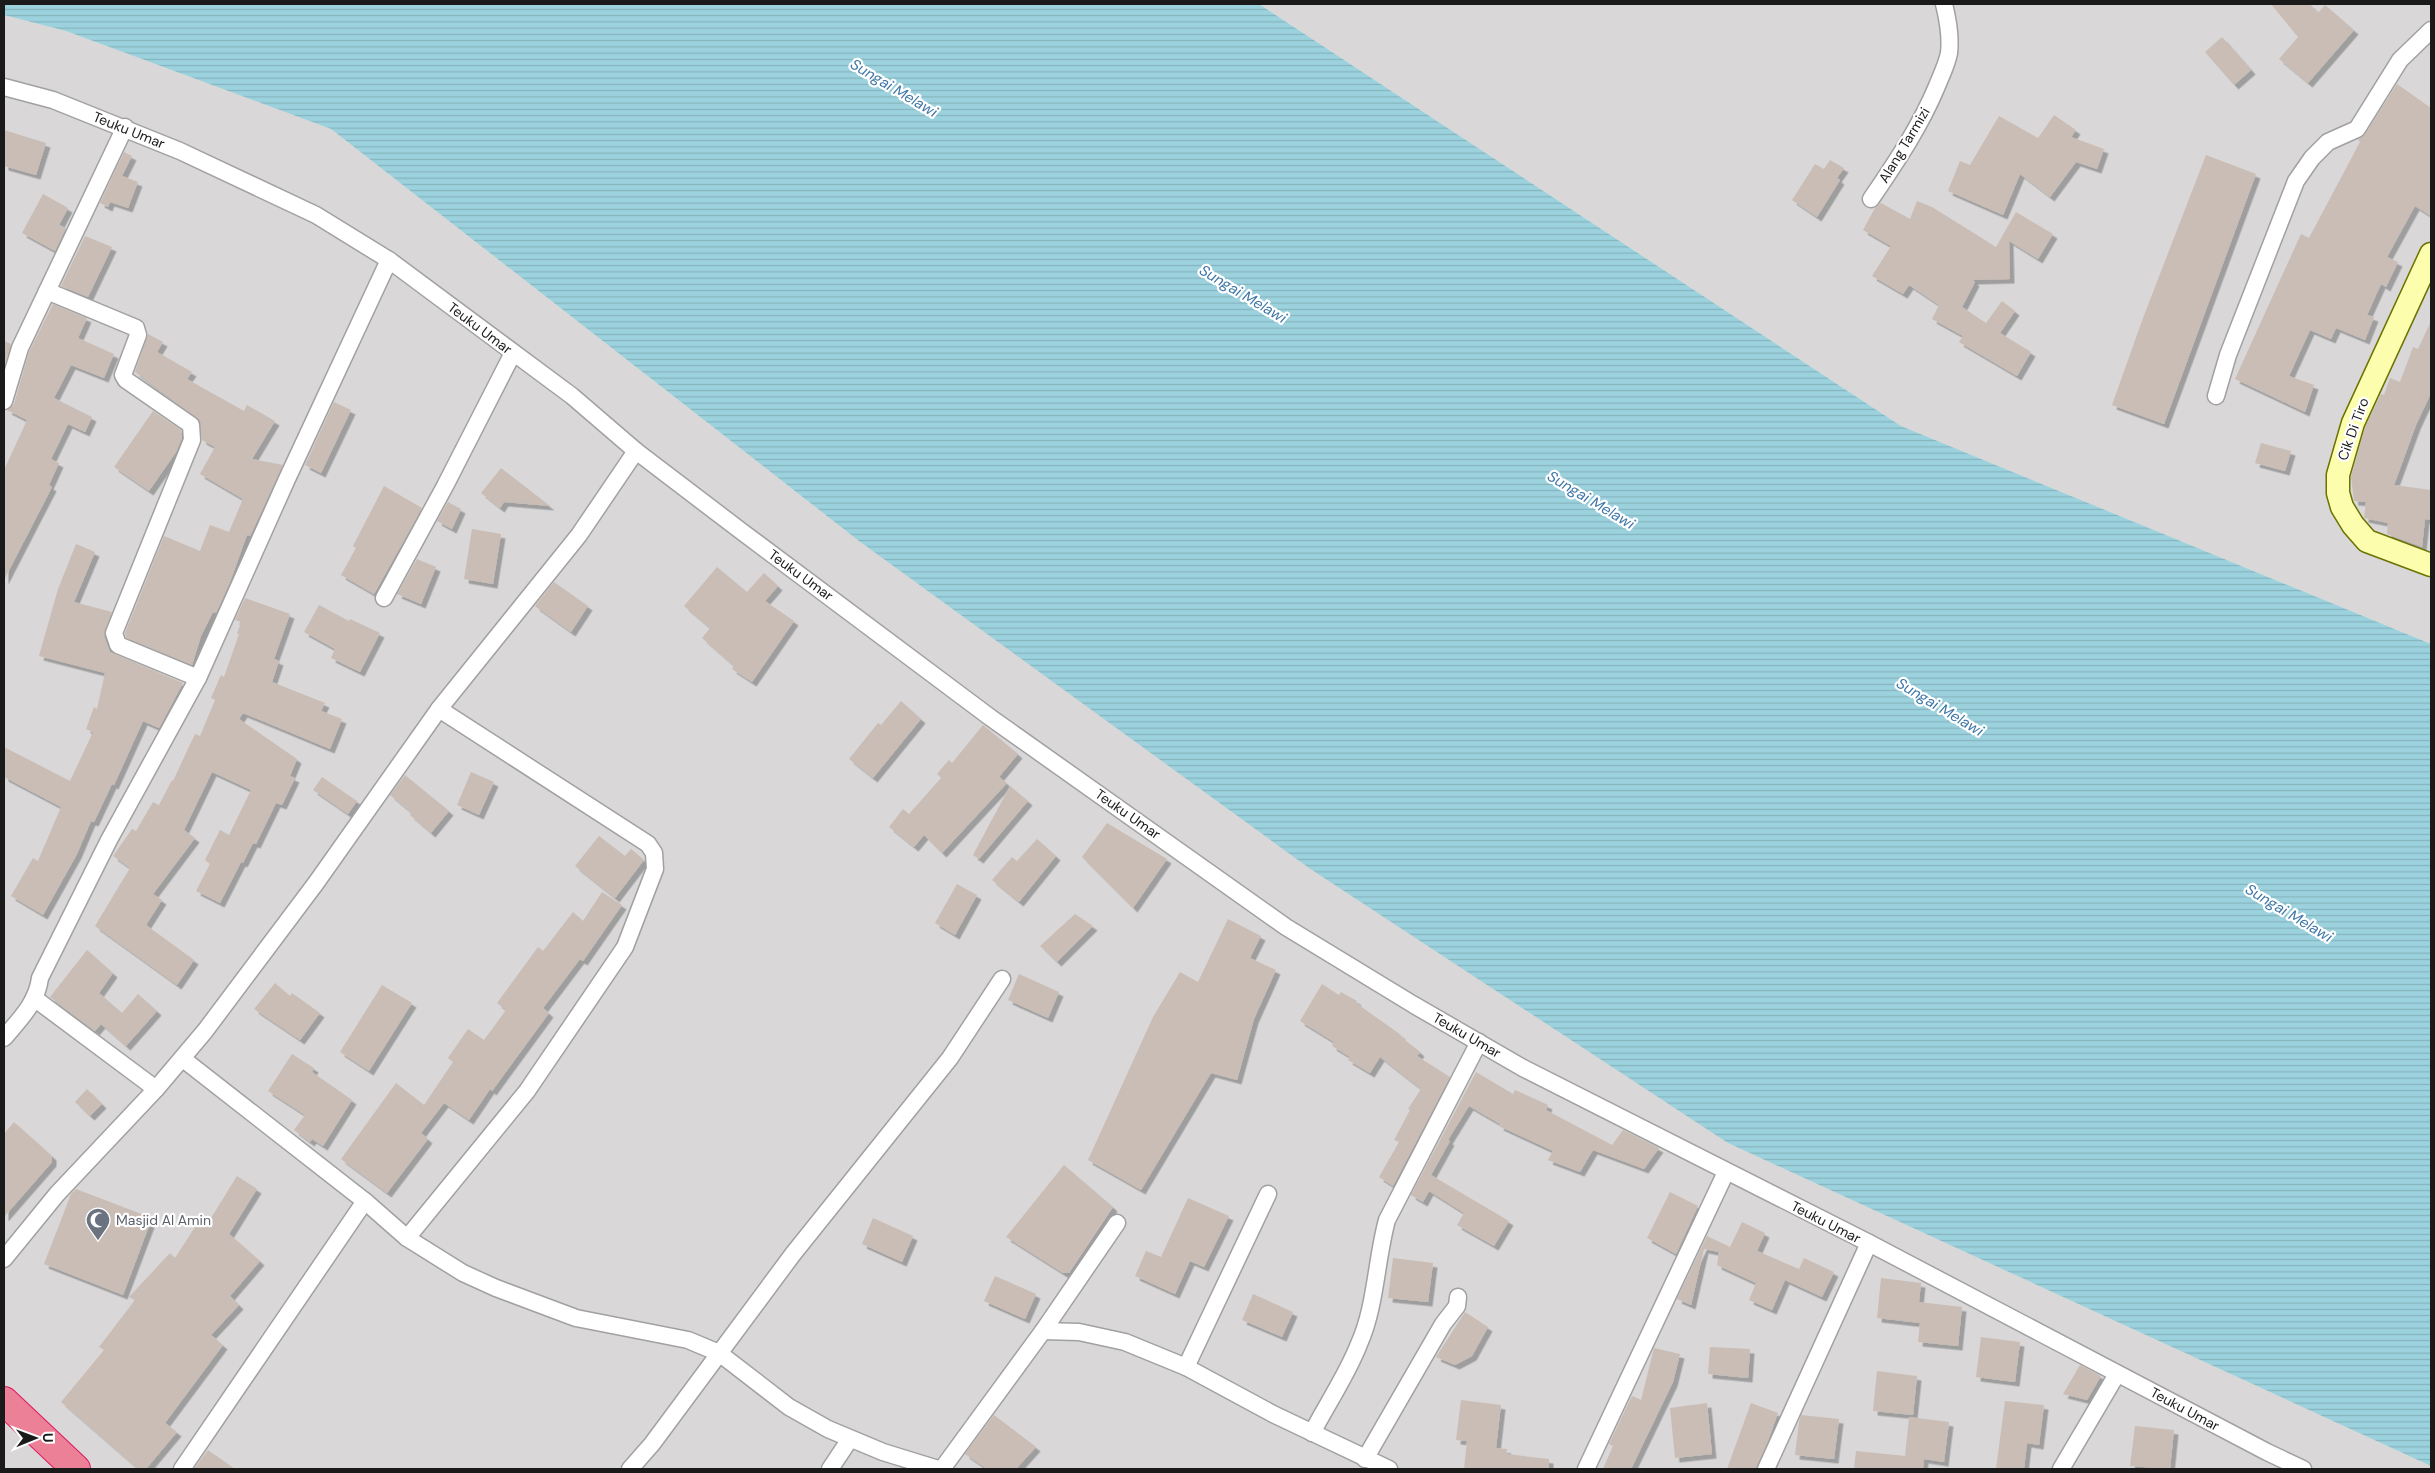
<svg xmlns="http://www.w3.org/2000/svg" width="2435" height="1473" viewBox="0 0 2435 1473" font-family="'DM Sans',sans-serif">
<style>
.residential{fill:#d9d7d7}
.water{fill:url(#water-rules)}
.building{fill:#c9bdb5;filter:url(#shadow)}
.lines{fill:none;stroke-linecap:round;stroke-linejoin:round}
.street-casing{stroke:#a1a1a1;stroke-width:19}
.secondary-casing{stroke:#6a7300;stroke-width:25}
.highway-casing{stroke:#df1863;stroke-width:30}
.street{stroke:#fff;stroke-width:16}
.secondary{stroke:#fcfdad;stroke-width:22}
.highway{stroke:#eb8097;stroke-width:28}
.labels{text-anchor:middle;stroke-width:4.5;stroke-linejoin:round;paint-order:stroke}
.street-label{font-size:14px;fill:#1a1a1a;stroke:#fff}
.worship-label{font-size:14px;fill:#5b616d;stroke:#fff;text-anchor:start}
.water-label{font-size:15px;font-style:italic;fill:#4077a7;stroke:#fff}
</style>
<defs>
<pattern id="water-rules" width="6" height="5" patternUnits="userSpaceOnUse" patternTransform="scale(1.25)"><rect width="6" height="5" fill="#9bd2de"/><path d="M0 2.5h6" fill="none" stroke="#85b4be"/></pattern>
<filter id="shadow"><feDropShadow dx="4.5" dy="4.5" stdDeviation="0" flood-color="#0004"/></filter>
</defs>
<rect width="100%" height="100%" fill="#ede8df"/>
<g class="residential">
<path d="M1259,4H2431V644L1901,426Z"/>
<path d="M4,15L66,31L331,129L859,541L1728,1143L2431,1466V1469H4Z"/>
</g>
<path class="water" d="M4,4H1259L1901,426L2431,644V1466L1728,1143L1309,868L859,541L331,129L66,31L4,15Z"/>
<g class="building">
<path d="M2271,4H2310L2318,13L2325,5L2354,30L2308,83L2279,59L2298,37Z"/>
<path d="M2222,37L2251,70L2234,85L2205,52Z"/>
<path d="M2397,84L2431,108V216L2415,206L2387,257L2398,262L2386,287L2381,284L2367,315L2374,317L2365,340L2336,328L2331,339L2310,330L2289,376L2314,385L2305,412L2235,379L2301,234L2309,238L2360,142L2358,140L2365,134Z"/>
<path d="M2054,115L2076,130L2071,137L2104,149L2097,169L2076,162L2050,197L2020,174L2003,215L1948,191L1960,161L1970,165L1999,116L2038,138Z"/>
<path d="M4,130L46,143L36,175L4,166Z"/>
<path d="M124,152L132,156L122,176L138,182L128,208L110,202L108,207L100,203Z"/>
<path d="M2206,155L2256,174L2164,424L2112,405L2143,318Z"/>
<path d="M1830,160L1844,168L1837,178L1840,180L1817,217L1792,200L1815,164L1824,169Z"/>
<path d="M43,194L68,208L59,225L66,228L55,251L22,233Z"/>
<path d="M1917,201L1932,207L1996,247L2016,212L2053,234L2038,259L2009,241L2010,279L1973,280L1975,282L1962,307L1986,323L2002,301L2015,311L2000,333L2031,352L2017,376L1959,342L1963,336L1932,319L1939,305L1909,285L1903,294L1872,276L1891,246L1863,230L1875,208L1881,203L1910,219Z"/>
<path d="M85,236L112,247L88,297L61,286Z"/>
<path d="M53,304L87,318L78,338L114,354L104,378L71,365L54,398L92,417L85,432L68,424L51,459L59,463L49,485L52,487L4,580V470L27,420L7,410L14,404L29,352Z"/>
<path d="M2431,321V393L2416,425L2394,485L2431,490V520L2425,519L2422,547L2387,534L2388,523L2364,518L2366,502L2354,501L2351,477L2365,427L2381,394L2384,395L2390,378L2400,382L2413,347L2418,349Z"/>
<path d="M148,334L163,342L157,352L192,372L187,379L244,411L247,405L275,421L252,459L283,465L250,536L247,535L230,582L216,613L213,612L201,636L192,665L126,638L125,633L164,536L200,551L210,525L229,532L243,499L200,474L215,447L202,440L199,420L135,372Z"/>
<path d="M4,341L11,344L4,367Z"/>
<path d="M334,402L351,410L321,473L305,465Z"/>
<path d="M153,411L181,430L182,438L176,452L149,491L114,467Z"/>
<path d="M2261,443L2291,451L2285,471L2255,463Z"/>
<path d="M501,468L550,506L504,502L500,508L481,493Z"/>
<path d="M384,486L422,508L374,594L341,575L356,548L353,546Z"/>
<path d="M448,502L461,509L452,529L437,521Z"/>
<path d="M472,529L501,534L493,584L464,579Z"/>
<path d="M76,544L95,552L74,602L112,612L104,636L110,652L183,683L159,728L143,721L114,785L112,784L94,822L91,821L77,854L43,915L11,896L33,858L38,861L61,807L4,777V747L70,781L93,732L86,729L94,707L97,709L105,673L39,656L58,589Z"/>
<path d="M417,559L436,567L421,604L397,594Z"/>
<path d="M717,567L747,592L764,573L778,586L765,601L794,621L752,682L732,669L734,666L702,638L710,628L684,606Z"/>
<path d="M554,582L588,606L571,632L535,606Z"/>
<path d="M245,598L290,614L274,659L279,661L272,682L325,703L321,711L342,719L330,749L243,713L239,719L297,759L290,776L295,778L282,805L276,803L256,844L253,843L243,863L241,862L220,903L196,891L210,864L205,860L220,830L229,835L251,790L212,772L184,830L195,838L153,894L162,900L146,925L194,960L177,985L95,926L130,868L113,856L132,829L136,831L153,802L159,805L172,780L173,781L195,734L200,736L215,700L211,698L221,675L224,677L239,634H237L241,622L235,620Z"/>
<path d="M319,605L349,621L350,619L380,633L360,672L331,658L335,649L304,632Z"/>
<path d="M901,701L921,719L873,778L849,759L878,723L881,725Z"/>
<path d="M983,725L1018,754L999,777L1007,783L942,853L924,835L914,847L889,827L903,809L909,814L941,778L937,774L949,760L952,763Z"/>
<path d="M471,772L494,782L479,815L457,805Z"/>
<path d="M405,775L449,811L431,833L410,815L412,813L390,795Z"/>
<path d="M322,777L357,801L348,814L313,790Z"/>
<path d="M1010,786L1028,801L979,859L973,855Z"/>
<path d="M1107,823L1167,859L1133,908L1082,857Z"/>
<path d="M599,836L625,856L631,849L644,860L615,898L575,866Z"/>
<path d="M1037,839L1056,856L1019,902L992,880L1012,857L1017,861Z"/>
<path d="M957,884L977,895L955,935L935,923Z"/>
<path d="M602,892L622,905L583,961L580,959L543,1008L549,1013L492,1091L490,1089L469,1120L444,1103L421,1133L428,1139L387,1193L341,1159L396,1083L424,1105L453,1062L448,1058L468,1029L484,1040L506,1010L497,1003L538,947L543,951L573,912L583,921Z"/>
<path d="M1075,914L1093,926L1057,962L1040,946Z"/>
<path d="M1228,919L1261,936L1250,958L1276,970L1254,1019L1237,1080L1211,1073L1141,1190L1088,1160L1153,1017L1180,972L1198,982Z"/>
<path d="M87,950L113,973L99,993L122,1013L138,994L157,1011L126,1046L101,1024L95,1031L50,997Z"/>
<path d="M1019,974L1059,992L1048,1018L1008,1000Z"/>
<path d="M275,983L290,996L292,993L320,1013L300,1040L254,1009Z"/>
<path d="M1322,984L1339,995L1341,992L1357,1001L1356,1003L1401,1035L1400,1036L1420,1052L1417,1056L1450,1077L1393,1186L1379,1177L1399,1142L1394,1140L1410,1110L1408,1109L1421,1089L1380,1057L1370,1073L1348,1060L1350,1057L1332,1046L1334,1042L1300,1021Z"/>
<path d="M382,985L412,1003L369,1071L340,1052Z"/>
<path d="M292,1054L314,1068L312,1072L352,1100L323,1146L312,1139L310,1142L294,1130L305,1115L268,1091Z"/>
<path d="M1476,1072L1513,1094L1515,1090L1548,1105L1546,1110L1612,1145L1623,1130L1659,1148L1644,1169L1593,1150L1580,1172L1548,1160L1553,1151L1499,1126L1500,1124L1469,1106L1448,1140L1450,1141L1431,1175L1509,1221L1494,1246L1457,1225L1464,1213L1429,1191L1423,1202L1411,1195Z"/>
<path d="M87,1089L102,1104L90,1116L75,1102Z"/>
<path d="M14,1122L52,1156V1162L4,1217V1134Z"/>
<path d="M1064,1165L1113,1207L1069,1273H1063L1006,1237Z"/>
<path d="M237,1176L257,1189L229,1234L260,1261L230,1296L239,1305L211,1335L223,1345L165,1423L177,1432L146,1469H138L61,1402L104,1350L99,1347L135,1300L129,1297L170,1253L175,1258L199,1221L206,1226Z"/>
<path d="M76,1189L152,1218L123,1295L44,1264L71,1194Z"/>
<path d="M1670,1192L1698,1206L1676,1254L1647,1238Z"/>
<path d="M1188,1198L1229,1216L1204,1267L1190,1261L1175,1294L1135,1276L1146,1251L1161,1257Z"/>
<path d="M873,1218L913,1236L902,1262L862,1244Z"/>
<path d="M1742,1222L1765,1233L1757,1251L1799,1269L1804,1258L1834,1272L1822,1297L1785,1280L1772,1310L1749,1300L1756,1283L1717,1265L1719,1252L1704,1249L1691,1305L1677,1299L1707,1236L1730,1247Z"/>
<path d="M1393,1258L1433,1263L1428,1302L1388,1298Z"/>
<path d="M995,1276L1036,1294L1025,1319L984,1301Z"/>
<path d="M1881,1278L1921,1283L1919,1302L1962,1307L1958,1346L1918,1342L1920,1323L1877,1318Z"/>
<path d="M1253,1294L1293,1312L1282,1337L1242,1320Z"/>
<path d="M1465,1312L1488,1327L1472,1356L1455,1365L1436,1357Z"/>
<path d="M1981,1337L2020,1342L2015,1382L1976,1377Z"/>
<path d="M1710,1347L1750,1349L1748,1378L1708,1374Z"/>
<path d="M1654,1348L1680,1354L1673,1382L1631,1469H1603L1613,1446L1609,1444L1632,1396L1641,1400Z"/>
<path d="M2080,1365L2101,1376L2087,1400L2063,1394Z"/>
<path d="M1877,1371L1917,1376L1913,1415L1873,1411Z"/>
<path d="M1461,1400L1501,1405L1496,1448L1507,1449L1506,1454L1549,1459V1469H1464L1467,1441L1456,1440Z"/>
<path d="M2005,1401L2044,1405L2039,1445L2027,1443L2024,1469H1996Z"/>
<path d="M1707,1403L1712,1454L1675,1458L1670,1408Z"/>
<path d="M1751,1403L1778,1413L1768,1441L1756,1469H1727Z"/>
<path d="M994,1415L1036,1447L1016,1469H987L965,1454Z"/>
<path d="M1801,1415L1839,1419L1834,1459L1795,1455L1799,1422Z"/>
<path d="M1909,1417L1949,1422L1944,1462L1924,1459L1923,1469H1854L1856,1451L1905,1456Z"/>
<path d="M2135,1426L2174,1430L2170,1469L2130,1466Z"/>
<path d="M208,1450L235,1469H194Z"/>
</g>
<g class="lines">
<defs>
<g id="street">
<path d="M4,87L53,100L180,151L316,215L389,260L572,396L636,451L741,531L991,718L1286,927L1414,1005L1523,1068L1869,1243L2267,1452L2303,1469"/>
<path d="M1871,199C1896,162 1920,127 1937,86C1941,76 1947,64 1949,53C1951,36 1948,20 1944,4"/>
<path d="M47,291L136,328L138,335L123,375L126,380L191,425L192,440L114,633L118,645L198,678"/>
<path d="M2216,396L2228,355L2296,181L2312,158L2328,142L2357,129L2400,60L2431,30"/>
<path d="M4,401L20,348L125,127"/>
<path d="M384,598L445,486L513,353"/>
<path d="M34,998L156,1089"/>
<path d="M4,1038C19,1020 37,1003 40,978L109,840L198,678L287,479L389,260"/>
<path d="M183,1059L366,1202L407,1238L463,1273L496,1288L576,1318L688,1340L719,1353L789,1407L828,1429L883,1452L938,1469"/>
<path d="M1268,1194L1186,1367L1273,1414L1389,1469"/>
<path d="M407,1238L527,1091L625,947L655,869L654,853L648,844L439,709"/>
<path d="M4,1259L57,1194L156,1089L205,1031L316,883L439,709L579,535L636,451"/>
<path d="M1043,1331L1079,1332L1125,1342L1186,1367"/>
<path d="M1312,1433C1327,1404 1347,1375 1359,1344C1376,1306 1376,1260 1387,1220L1479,1042"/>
<path d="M1365,1459L1443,1324L1457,1306L1458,1297"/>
<path d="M182,1469L365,1201"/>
<path d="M630,1469L652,1444L793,1254L950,1058L1002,979"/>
<path d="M830,1469L850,1439"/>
<path d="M942,1469L1043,1331L1117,1223"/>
<path d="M1586,1469L1726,1172"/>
<path d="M1766,1469L1869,1243"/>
<path d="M2061,1469L2117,1374"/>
</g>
<path id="secondary" d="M2431,254L2353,423L2338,475V493L2342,507L2353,525L2367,541L2431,565"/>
<path id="highway" d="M4,1401L76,1469"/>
</defs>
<use href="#street" class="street-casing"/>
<use href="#secondary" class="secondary-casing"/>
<use href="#highway" class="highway-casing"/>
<use href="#street" class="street"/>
<use href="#secondary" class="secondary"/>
<use href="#highway" class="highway"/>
</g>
<defs>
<symbol id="mosque-pin" viewBox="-11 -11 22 30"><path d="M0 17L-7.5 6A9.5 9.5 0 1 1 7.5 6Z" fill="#6b7280" stroke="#fff"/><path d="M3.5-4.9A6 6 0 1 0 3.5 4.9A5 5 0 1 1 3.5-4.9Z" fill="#fff"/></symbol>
</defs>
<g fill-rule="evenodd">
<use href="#mosque-pin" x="84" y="1206" width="28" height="38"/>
</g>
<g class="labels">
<g class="street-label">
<text transform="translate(129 130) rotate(22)" y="5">Teuku Umar</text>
<text transform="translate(1904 145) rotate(-59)" y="5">Alang Tarmizi</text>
<text transform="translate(480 328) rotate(37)" y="5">Teuku Umar</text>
<text transform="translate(2353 429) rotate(-70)" y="5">Cik Di Tiro</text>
<text transform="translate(801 575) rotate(36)" y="5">Teuku Umar</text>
<text transform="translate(1128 814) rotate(35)" y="5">Teuku Umar</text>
<text transform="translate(1467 1035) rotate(30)" y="5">Teuku Umar</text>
<text transform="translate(1826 1222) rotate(27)" y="5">Teuku Umar</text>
<text transform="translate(2185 1409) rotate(28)" y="5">Teuku Umar</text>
</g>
<g class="worship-label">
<text x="116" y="1225">Masjid Al Amin</text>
</g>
<g class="water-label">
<text transform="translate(894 88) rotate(31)" y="5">Sungai Melawi</text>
<text transform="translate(1243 294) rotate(31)" y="5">Sungai Melawi</text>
<text transform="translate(1591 500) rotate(31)" y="5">Sungai Melawi</text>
<text transform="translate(1940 707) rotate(31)" y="5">Sungai Melawi</text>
<text transform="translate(2289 913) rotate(31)" y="5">Sungai Melawi</text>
</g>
</g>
<rect width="2435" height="1473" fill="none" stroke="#1a1a1a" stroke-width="10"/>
<g transform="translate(35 1438) rotate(89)" stroke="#ffffff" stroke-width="4" paint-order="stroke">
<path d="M0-4L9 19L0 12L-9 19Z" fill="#1a1a1a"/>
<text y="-8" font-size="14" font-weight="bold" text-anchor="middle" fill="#1a1a1a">U</text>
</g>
</svg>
